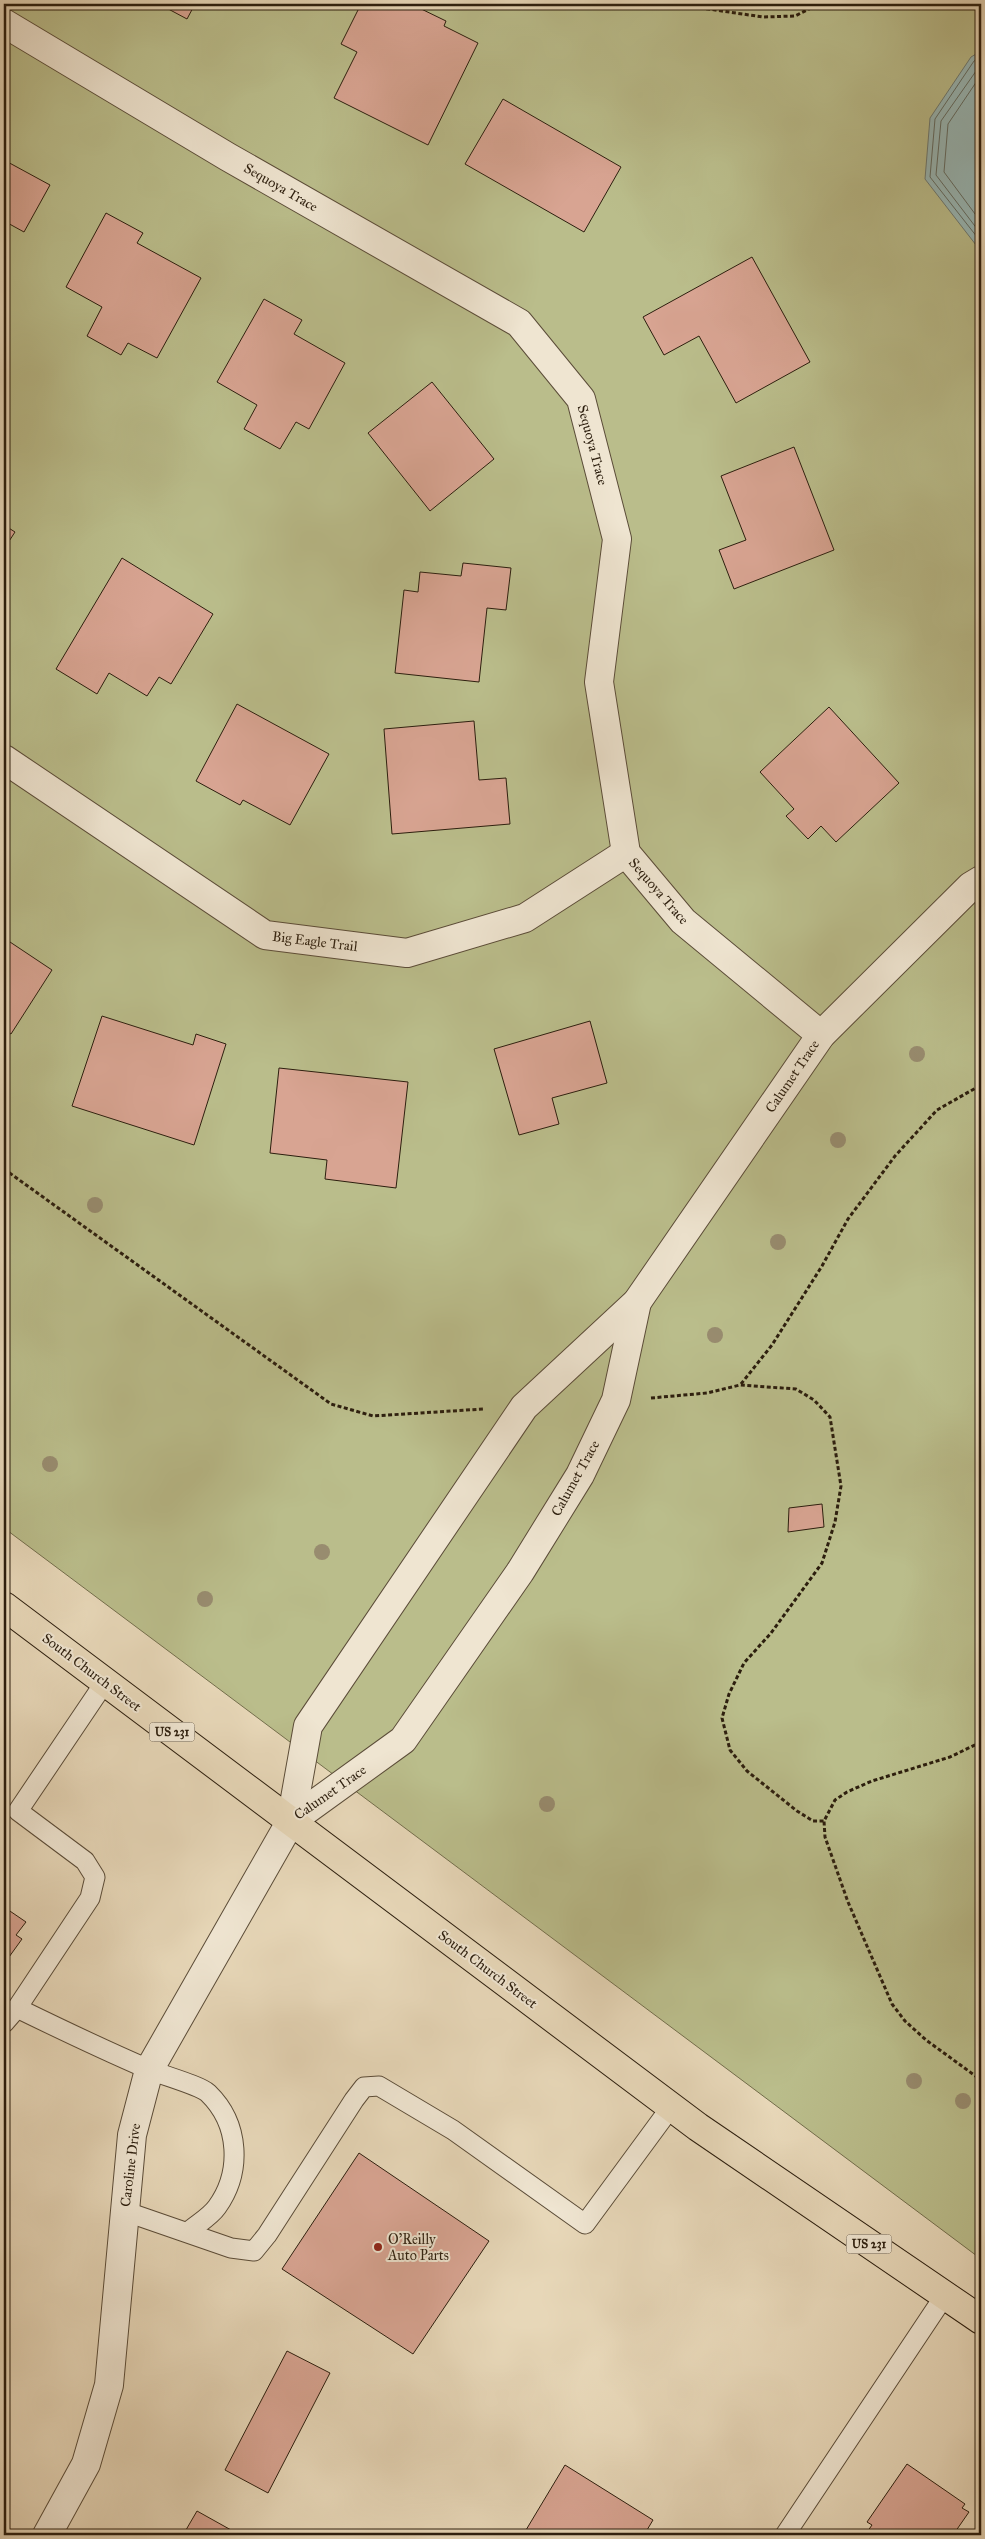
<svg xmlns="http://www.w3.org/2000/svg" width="985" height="2539" viewBox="0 0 985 2539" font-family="'IM FELL Great Primer',serif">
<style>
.green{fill:#babd8b;stroke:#736e4c}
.water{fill:#98b8b7;stroke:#6d7a73}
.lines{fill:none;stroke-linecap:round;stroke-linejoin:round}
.shore{stroke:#626b62;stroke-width:1}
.building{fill:#d8a492;stroke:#2c1e0e}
.service-casing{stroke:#5b4c38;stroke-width:21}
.minor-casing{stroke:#5b4c38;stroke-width:30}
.trunk-casing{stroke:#2c1e0e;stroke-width:30}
.path{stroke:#2c1e0e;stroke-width:3;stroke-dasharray:4 2.5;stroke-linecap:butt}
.service{stroke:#efe5d1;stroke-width:19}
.minor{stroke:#efe5d1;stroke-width:28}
.trunk{stroke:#e7d7b8;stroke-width:28}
.tree{fill:#988c6f}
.poi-dot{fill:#8f2418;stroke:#efe5d1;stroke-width:2}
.labels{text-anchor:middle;stroke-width:4;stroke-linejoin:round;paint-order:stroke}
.shield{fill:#efe5d1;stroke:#665a48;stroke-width:1}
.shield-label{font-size:12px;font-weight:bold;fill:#2c1e0e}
.street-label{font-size:14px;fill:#2c1e0e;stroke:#efe5d1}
.poi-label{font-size:14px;fill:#2c1e0e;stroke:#efe5d1;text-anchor:start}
</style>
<rect width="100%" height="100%" fill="#e7d7b8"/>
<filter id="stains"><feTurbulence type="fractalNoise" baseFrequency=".004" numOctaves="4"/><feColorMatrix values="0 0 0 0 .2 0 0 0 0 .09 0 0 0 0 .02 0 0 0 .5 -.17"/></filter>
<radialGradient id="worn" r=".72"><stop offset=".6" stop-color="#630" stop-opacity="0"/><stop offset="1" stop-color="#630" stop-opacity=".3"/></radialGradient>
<path class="green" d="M4,4H981V2259L4,1528Z"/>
<path class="water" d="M981,51V248L976,245L925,179L930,118L971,57Z"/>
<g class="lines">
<g class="shore">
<path d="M981,57L974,61L935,119L930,177L981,242"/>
<path d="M981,64L941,121L936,175L981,234"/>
<path d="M981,75L948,124L944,172L981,222"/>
</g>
</g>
<g class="building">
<path d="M159,4H195L187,19Z"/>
<path d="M361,4H375L384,8L387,4H411L446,21L444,26L478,43L428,145L334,98L357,52L341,44Z"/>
<path d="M503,99L621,167L584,232L465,164Z"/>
<path d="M4,160L50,185L24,232L4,221Z"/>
<path d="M106,213L143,233L137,243L201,278L157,358L128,343L121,355L87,336L102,307L66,287Z"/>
<path d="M752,257L810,362L736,403L699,336L664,355L643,317Z"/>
<path d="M264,299L302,320L294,334L345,363L309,429L296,422L280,449L244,429L257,405L217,382Z"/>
<path d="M432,382L494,459L430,511L368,433Z"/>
<path d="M794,447L834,550L734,589L719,550L746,540L721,476Z"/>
<path d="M4,525L15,532L4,549Z"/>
<path d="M122,558L213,614L171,684L159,677L147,696L109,673L97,694L56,669Z"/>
<path d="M463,563L511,568L506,610L487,608L479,682L395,673L404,590L418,592L420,572L461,576Z"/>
<path d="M237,704L329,754L290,825L243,800L240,805L196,781Z"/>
<path d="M829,707L899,783L836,842L821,826L808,839L786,816L794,809L760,772Z"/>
<path d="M474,721L479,780L506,778L510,824L392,834L384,729Z"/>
<path d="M4,896L9,900L4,908Z"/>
<path d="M4,938L52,970L11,1034L4,1030Z"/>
<path d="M102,1016L193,1045L196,1034L226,1044L194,1145L72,1106Z"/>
<path d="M590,1021L607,1083L552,1098L559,1124L519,1135L494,1049Z"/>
<path d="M279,1068L408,1082L396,1188L325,1179L327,1160L270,1153Z"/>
<path d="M822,1504L824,1527L788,1532L789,1508Z"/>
<path d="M4,1907L26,1922L16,1935L22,1939L4,1964Z"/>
<path d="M359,2153L489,2241L413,2354L282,2269Z"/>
<path d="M287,2351L330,2373L268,2493L225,2470Z"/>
<path d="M907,2464L965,2504L962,2508L969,2512L953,2535H865L872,2525L867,2522Z"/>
<path d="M565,2465L653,2520L644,2535H523Z"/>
<path d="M197,2511L240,2535H183Z"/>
</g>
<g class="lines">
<defs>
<g id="service">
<path d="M105,1682L18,1811L85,1861L95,1877L90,1898L17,2008C60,2029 104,2050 148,2069C161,2075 199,2085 208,2093C240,2124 242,2172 217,2207C210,2217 197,2224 188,2232"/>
<path d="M4,2023L17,2008"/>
<path d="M124,2211L231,2248L254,2251L267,2235L354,2100L364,2087L379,2086L453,2130L585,2224L671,2107"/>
<path d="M785,2535L945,2295"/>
</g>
<g id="minor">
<path d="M4,23L228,157L519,323L581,399L617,539L599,682L626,853L683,921L821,1035"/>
<path d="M4,759L265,935L407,953L525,918L626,853"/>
<path d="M291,1821L403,1740L520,1572L580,1475L616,1400L637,1302"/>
<path d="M47,2535L86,2464L109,2385L132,2135L149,2070L291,1821L308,1726L524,1407L637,1302L821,1035L971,886L981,880"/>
</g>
<path id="trunk" d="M4,1606L698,2127L981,2320"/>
</defs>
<use href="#service" class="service-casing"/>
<use href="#minor" class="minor-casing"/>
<use href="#trunk" class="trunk-casing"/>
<g class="path">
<path d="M674,4L763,17L795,16L819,4"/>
<path d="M4,1169L331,1404L373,1416L483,1409"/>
<path d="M741,1384L772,1345L822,1266L848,1219L895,1156L937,1110L981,1085"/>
<path d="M651,1398L707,1393L740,1385L796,1389L814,1400L830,1417L841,1486L835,1522L822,1563L771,1633L744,1663L729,1694L722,1718L730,1750L747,1771L797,1811L813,1821H824"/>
<path d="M981,1742L950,1757L872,1781L847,1792L835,1800L824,1821L825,1837L848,1902L892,2004L905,2021L926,2040L981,2080"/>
</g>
<use href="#service" class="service"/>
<use href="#minor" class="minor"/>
<use href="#trunk" class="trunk"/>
</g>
<g class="tree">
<circle cx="917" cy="1054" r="8"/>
<circle cx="838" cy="1140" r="8"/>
<circle cx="95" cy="1205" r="8"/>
<circle cx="778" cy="1242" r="8"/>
<circle cx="715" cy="1335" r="8"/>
<circle cx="50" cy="1464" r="8"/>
<circle cx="322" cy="1552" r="8"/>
<circle cx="205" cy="1599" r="8"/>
<circle cx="547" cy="1804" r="8"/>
<circle cx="914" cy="2081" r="8"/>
<circle cx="963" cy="2101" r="8"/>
</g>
<circle class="poi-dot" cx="378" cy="2247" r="5"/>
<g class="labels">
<g class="shield">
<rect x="149.5" y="1722.5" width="45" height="19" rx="4"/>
<rect x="846.5" y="2234.5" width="45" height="19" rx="4"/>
</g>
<g class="shield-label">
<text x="172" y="1736">US 231</text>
<text x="869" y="2248">US 231</text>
</g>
<g class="street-label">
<text transform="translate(281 187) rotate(30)" y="5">Sequoya Trace</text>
<text transform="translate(593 445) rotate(75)" y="5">Sequoya Trace</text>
<text transform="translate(659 891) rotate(49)" y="5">Sequoya Trace</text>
<text transform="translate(315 941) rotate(7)" y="5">Big Eagle Trail</text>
<text transform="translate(792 1076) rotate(-56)" y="5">Calumet Trace</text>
<text transform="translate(575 1478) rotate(-61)" y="5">Calumet Trace</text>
<text transform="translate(92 1672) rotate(37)" y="5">South Church Street</text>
<text transform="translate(330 1792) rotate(-35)" y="5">Calumet Trace</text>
<text transform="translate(488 1969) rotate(37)" y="5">South Church Street</text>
<text transform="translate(130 2165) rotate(-83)" y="5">Caroline Drive</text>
</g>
<g class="poi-label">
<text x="388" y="2244">O'Reilly<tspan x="388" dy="16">Auto Parts</tspan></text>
</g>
</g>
<rect width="985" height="2539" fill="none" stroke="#e7d7b8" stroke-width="20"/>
<rect x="5" y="5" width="975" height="2529" fill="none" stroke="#2c1e0e" stroke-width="2.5"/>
<rect x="10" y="10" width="965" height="2519" fill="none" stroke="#2c1e0e"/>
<rect width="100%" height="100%" filter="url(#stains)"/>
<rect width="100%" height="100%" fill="url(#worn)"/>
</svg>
